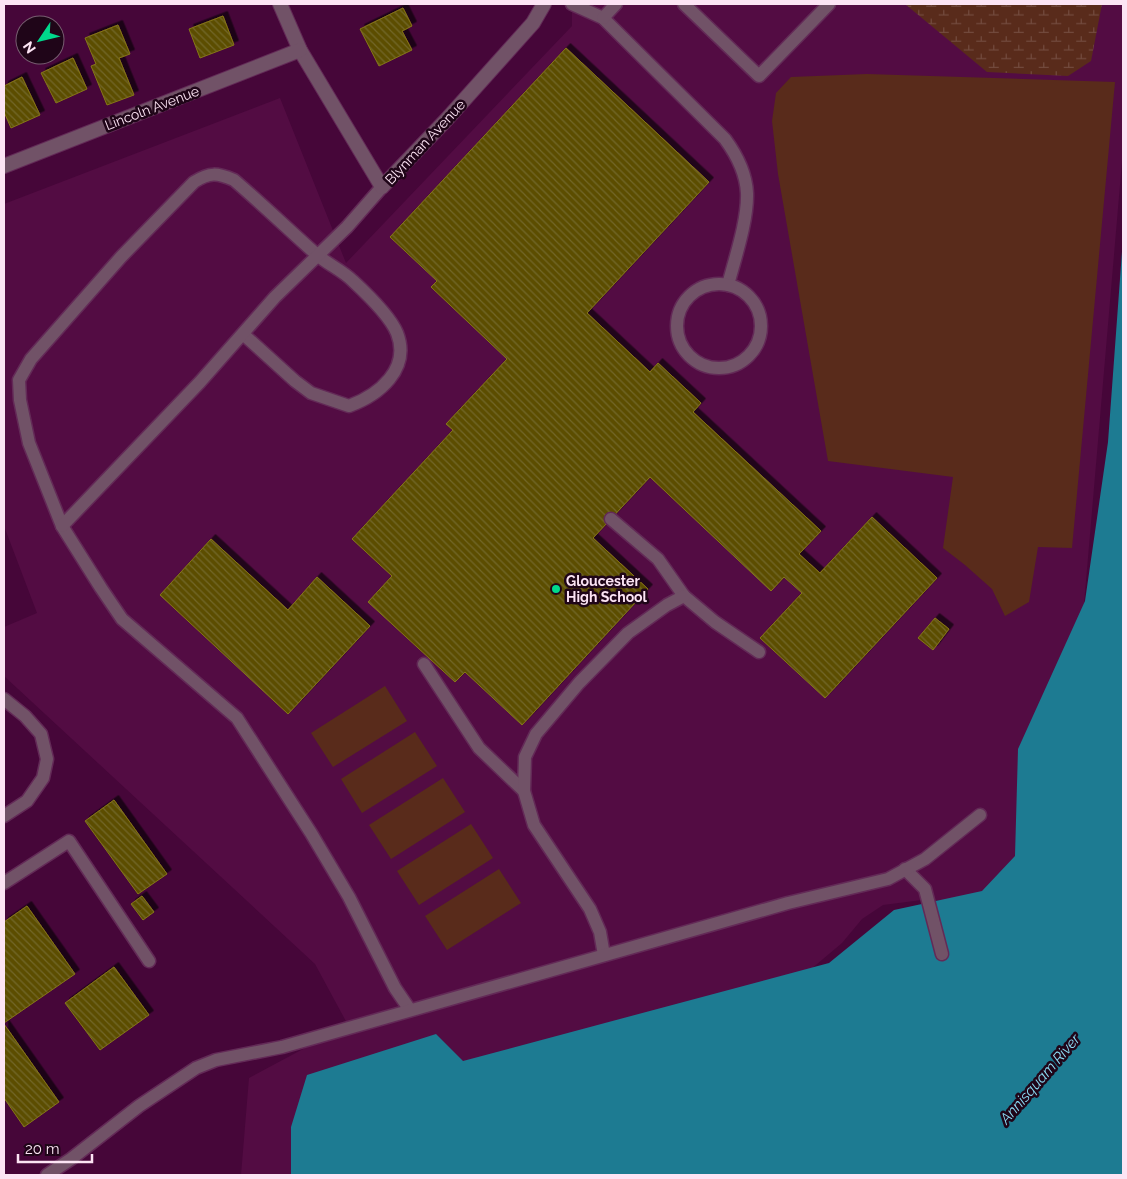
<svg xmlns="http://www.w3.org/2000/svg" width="1127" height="1179" viewBox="0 0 1127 1179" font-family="Raleway,sans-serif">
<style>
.built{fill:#530c43}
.wetland{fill:url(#wetland-marsh)}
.park{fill:#592b1b}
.water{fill:#1d7b92}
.building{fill:url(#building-back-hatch);stroke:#867617;filter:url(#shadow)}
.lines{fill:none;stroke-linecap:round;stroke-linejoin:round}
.service-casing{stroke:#632a57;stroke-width:15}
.minor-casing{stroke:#632a57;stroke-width:16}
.service{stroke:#715267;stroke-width:12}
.minor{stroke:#715267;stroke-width:14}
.poi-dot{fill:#00d98c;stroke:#1f0518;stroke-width:2}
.labels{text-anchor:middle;stroke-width:5;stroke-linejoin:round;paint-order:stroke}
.street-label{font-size:14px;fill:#fce4f4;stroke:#1f0518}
.poi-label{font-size:14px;font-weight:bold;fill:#fce4f4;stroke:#1f0518;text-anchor:start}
.water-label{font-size:15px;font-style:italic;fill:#8cddf5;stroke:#1f0518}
</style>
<defs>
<pattern id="wetland-marsh" width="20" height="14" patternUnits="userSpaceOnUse" patternTransform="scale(1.25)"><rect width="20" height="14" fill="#592b1b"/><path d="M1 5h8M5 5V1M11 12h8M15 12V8" fill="none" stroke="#724a3d"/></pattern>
<pattern id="building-back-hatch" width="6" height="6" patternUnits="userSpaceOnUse" patternTransform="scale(1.25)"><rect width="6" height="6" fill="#5b4e01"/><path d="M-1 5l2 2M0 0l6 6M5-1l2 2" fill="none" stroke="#736727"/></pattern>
<filter id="shadow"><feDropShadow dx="4.5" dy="-4.5" stdDeviation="0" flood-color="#0009"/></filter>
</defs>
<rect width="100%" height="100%" fill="#460639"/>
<path class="built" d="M572,4H1123V150L1083,616L1020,875L965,902L922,900L883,905L862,919L842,943L804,975L300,1175H241L249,1078L348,1025L315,964L4,676V627L37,613L4,526V204L280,98L346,263L572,26Z"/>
<path class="wetland" d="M905,4H1102L1091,61L1068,76L987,72Z"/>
<g class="park">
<path d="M867,74L1115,82L1072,548L1038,547L1029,602L1005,616L992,589L965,565L943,548L953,477L828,461L778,174L772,121L776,93L791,77Z"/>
<path d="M385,686L407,721L333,767L311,733Z"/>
<path d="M415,732L437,766L362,813L341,779Z"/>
<path d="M443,778L465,812L391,859L369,825Z"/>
<path d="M471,824L493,858L419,905L397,871Z"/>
<path d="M499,869L521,903L447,950L425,916Z"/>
</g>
<path class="water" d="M1123,238V1175H291V1127L307,1075L436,1034L463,1061L829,963L894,910L982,891L1015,856L1018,749L1085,601L1108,442Z"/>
<g class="building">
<path d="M403,8L412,26L402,31L412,50L379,66L360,29Z"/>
<path d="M223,16L234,45L200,58L189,29Z"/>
<path d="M118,25L130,54L119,58L134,95L107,105L91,66L96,64L85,38Z"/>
<path d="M566,48L709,182L587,313L650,372L658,363L701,403L693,412L821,531L799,554L820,573L872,517L937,578L825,698L760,638L802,593L784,577L771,591L650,477L593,538L648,589L522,725L465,672L455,682L368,602L392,576L352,539L453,430L446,424L507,359L431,287L437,281L390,237Z"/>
<path d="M73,58L87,89L56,103L41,73Z"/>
<path d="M22,77L40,115L11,128L4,112V86Z"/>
<path d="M211,539L288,610L317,577L370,626L288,714L160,595Z"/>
<path d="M935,618L949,629L933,650L918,638Z"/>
<path d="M114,800L167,874L138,894L85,821Z"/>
<path d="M142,896L154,912L143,920L131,904Z"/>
<path d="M27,906L75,974L4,1023V922Z"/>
<path d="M114,967L149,1015L100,1050L65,1003Z"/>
<path d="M4,1024L59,1102L24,1127L4,1098Z"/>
</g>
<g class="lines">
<defs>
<g id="service">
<path d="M572,4L603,18L725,139C736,154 746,173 747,193C748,220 735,258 728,285"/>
<path d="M684,4L759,76L829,4"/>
<path d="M603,18L616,4"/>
<circle cx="719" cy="326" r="42"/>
<path d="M243,334L295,381L311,393L349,406C379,395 411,369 397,333C390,316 366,293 353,281C342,270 327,264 316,254C289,230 262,204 234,180C217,173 210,172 194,182L121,257L31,359L19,380L20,400L29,443L62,526L101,588L122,619L237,718L311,833L349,897L395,988L410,1010"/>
<path d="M611,519L658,559L684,596L715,622L759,652"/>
<path d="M62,526L200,382L275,297L347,227L382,187"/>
<path d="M424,664L479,748L524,791"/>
<path d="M4,699L25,716L41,734L47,759L43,778L27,801L4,816"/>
<path d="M905,869L925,889L942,954"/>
<path d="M4,883L69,841L149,961"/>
<path d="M604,955L600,932L590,909L534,825L524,791L525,757L536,734L579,683L628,633L667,605L684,596"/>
<path d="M47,1175L71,1159L139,1106L196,1068L216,1060L282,1047L788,903L888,879L925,859L980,815"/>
</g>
<g id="minor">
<path d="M280,4L300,50L382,187L447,119L533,23L544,4"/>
<path d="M4,166L300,50"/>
</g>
</defs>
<use href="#service" class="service-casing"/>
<use href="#minor" class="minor-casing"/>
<use href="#service" class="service"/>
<use href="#minor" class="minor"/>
</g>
<circle class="poi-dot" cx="556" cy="589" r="5"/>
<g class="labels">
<g class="street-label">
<text transform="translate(152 108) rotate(-21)" y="5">Lincoln Avenue</text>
<text transform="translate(425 142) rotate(-47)" y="5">Blynman Avenue</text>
</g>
<g class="poi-label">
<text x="566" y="586">Gloucester<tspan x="566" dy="16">High School</tspan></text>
</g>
<g class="water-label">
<text transform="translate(1040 1079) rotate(-49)" y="5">Annisquam River</text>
</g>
</g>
<rect width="1127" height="1179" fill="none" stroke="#fce4f4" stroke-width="10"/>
<g transform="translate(40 40) rotate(235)"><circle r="24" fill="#1f0518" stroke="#775e70"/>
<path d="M0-4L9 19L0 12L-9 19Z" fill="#00d98c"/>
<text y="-8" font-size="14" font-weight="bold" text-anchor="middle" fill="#fce4f4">N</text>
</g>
<path d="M18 1154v8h74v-8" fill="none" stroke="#fce4f4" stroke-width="2.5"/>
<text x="25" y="1154" font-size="15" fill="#fce4f4" stroke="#1f0518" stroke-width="4" paint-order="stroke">20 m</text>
</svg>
